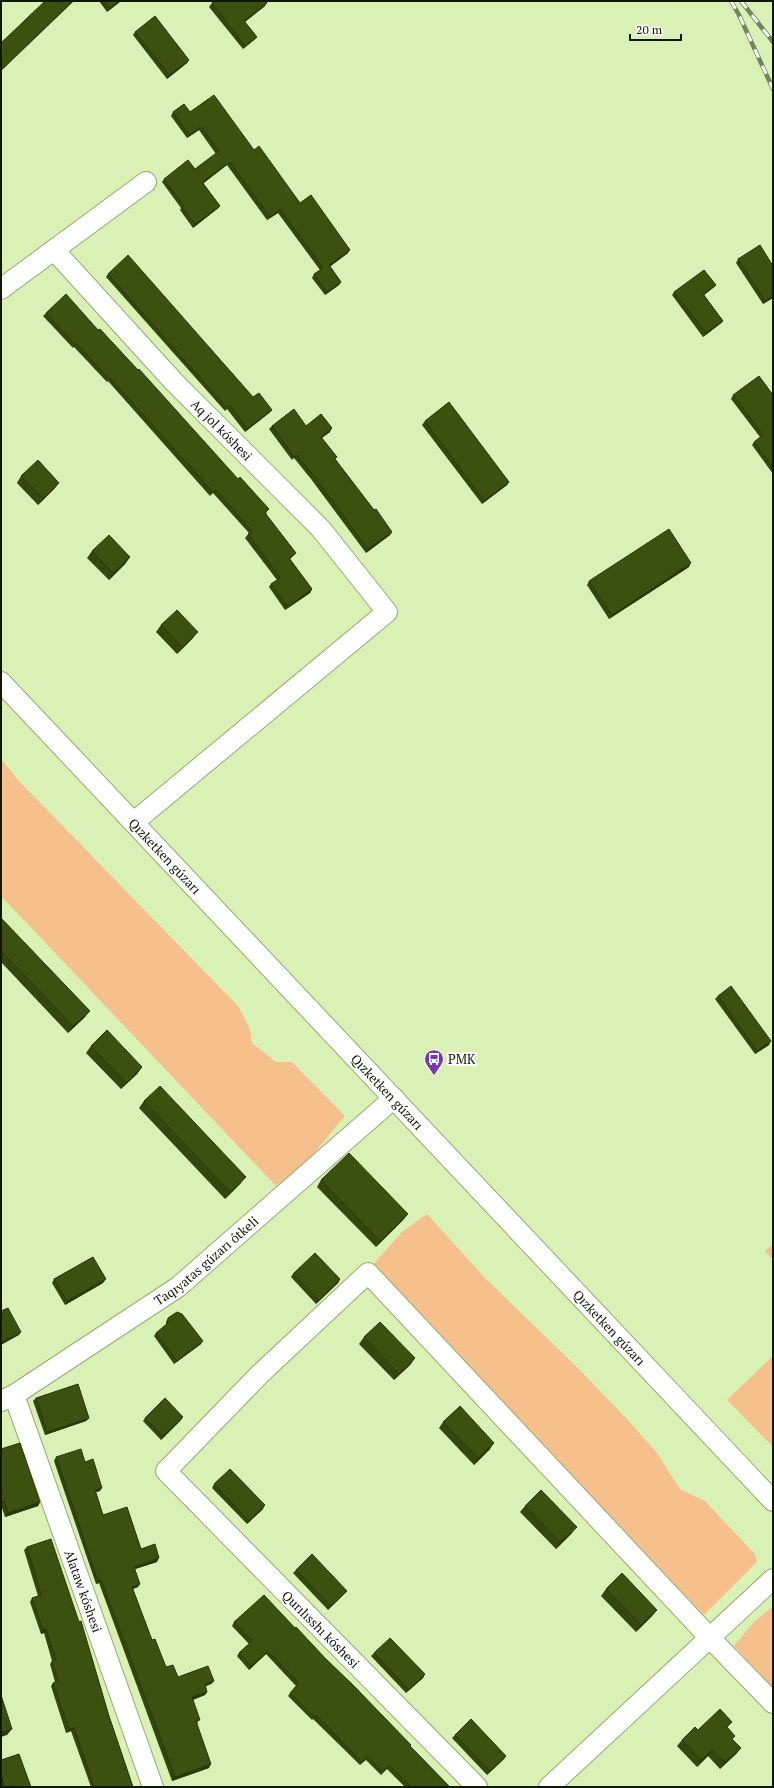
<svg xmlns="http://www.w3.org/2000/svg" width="774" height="1788" viewBox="0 0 774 1788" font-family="'PT Serif',serif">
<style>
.green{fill:#f6c08c}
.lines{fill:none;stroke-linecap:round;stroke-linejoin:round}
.minor-casing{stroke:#95ab73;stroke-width:22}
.minor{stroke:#fff;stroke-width:20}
.rail-casing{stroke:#74845c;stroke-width:4.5}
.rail{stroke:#fff;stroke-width:3;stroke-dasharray:9;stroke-linecap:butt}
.wall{fill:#34450d}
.shaded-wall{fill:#2a380a}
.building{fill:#3c500f;stroke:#2a380a}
.labels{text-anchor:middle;stroke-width:4;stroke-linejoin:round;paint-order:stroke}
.street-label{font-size:13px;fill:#101803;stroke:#fff}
.poi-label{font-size:13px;fill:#101803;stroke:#fff;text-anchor:start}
</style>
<rect width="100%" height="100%" fill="#daf1b6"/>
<g class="green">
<path d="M1,759L19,781L239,1007L250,1029L252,1043L276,1062H292L345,1116L308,1161L276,1186L1,896Z"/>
<path d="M427,1214L487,1280L574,1364L626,1418L657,1453L680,1489L705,1501L755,1554L757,1562L704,1615L370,1268L402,1232Z"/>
<path d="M773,1244V1260L765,1251Z"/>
<path d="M773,1356V1447L727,1400Z"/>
<path d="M773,1606V1689L734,1646L753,1623Z"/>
</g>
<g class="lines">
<defs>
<g id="minor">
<path id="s1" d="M54,250L174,382L321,529L387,612L134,822"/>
<path d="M1,289L146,182"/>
<path id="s2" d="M1,682L773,1501"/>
<path id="s3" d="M14,1395L153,1787"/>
<path id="s4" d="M1,1401L14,1395L178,1287L394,1098"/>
<path d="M477,1787L166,1471L260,1374L368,1273L710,1638L773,1703"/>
<path d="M549,1787L773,1579"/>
</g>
</defs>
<use href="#minor" class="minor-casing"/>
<use href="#minor" class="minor"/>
<defs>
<g id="rail">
<path d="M731,1L739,15L773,89"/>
<path d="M741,1L773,42"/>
</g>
</defs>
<use href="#rail" class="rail-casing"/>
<use href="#rail" class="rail"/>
</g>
<g class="wall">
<path d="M99,1H121L107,12Z"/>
<path d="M212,3L265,6L245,22L257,37L254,40L243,49L209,7Z"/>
<path d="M135,32L189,60L187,63L167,79L133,35Z"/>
<path d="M173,112H190L254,150L300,203L348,253L330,266L341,282L339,285L325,295L312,278L314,274L320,270L278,213L267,220L227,165L203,183L220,206L217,209L193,228L180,210L181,208L162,182L164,179L195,169L216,154L199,130L187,138L171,116Z"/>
<path d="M738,259L773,298L763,304L736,263Z"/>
<path d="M108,274L253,397L272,410L269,413L245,432L227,409L225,411L106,277Z"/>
<path d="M716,285L713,288L704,295L723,321L720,324L703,337L672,295L674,292Z"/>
<path d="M46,313L267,513L266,514L296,553L290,559L312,589L310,593L285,610L269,587L271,584L277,580L245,538L249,533L213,493L210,496L108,381L107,382L74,347L73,348L43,316Z"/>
<path d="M733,395H773V474L752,445L754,442L760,437L731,399Z"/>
<path d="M425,421L509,482L507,485L482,504L422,425Z"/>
<path d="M272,426H306L330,432L322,438L337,457L335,459L374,510L392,532L390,535L366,553L311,479L294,458L292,460L269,429Z"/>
<path d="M21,476L59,483L54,489L38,505L17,483Z"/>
<path d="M92,551L130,557L125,564L109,580L87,558Z"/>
<path d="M689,567L609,619L587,585L589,581Z"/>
<path d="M161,625L193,638L177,654L156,632Z"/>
<path d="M1,918L85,1017L68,1033L1,962Z"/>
<path d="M718,996L769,1045L755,1054L715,999Z"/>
<path d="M91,1046L142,1067L137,1074L121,1089L86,1053Z"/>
<path d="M144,1101L241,1183L225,1199L139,1108Z"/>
<path d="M321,1180L408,1214L403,1220L376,1247L317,1187Z"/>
<path d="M293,1274L340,1279L338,1283L316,1304L291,1277Z"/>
<path d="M54,1279L103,1283L65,1305L52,1283Z"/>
<path d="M168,1318L201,1344L174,1364L154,1336L156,1333L166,1325V1322Z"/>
<path d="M364,1337L415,1358L410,1365L394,1380L359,1344Z"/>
<path d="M36,1398L89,1418L86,1421L45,1435L33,1401Z"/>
<path d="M183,1417L181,1420L161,1440L143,1421L145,1418Z"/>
<path d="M443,1422L490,1449L474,1465L439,1428Z"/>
<path d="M1,1449L40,1502L38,1506L5,1517L1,1505Z"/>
<path d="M56,1457L85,1462L100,1491L96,1492L103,1515L157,1562L135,1569L138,1587L133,1589L152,1640L166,1667L178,1677L214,1681L211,1684L205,1686L207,1692L205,1695L193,1700L198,1723H197L209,1768L172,1781L99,1583L96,1584L54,1461Z"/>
<path d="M214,1484L263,1509L247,1524L212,1488Z"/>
<path d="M525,1506L572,1533L556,1549L520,1512Z"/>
<path d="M27,1547L109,1716L133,1787H91L71,1731L66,1733L51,1686L53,1683L55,1682L50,1664L52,1661L44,1633L41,1634L30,1602L32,1598L38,1596L24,1550Z"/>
<path d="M296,1570L344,1594L328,1610L293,1573Z"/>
<path d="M606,1589L657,1610L652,1616L636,1632L601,1596Z"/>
<path d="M234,1622L295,1628L450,1787H405L387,1769L381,1775L366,1760L360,1765L313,1719L312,1720L288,1696L290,1693L296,1686L266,1654L249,1670L237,1656L239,1653L249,1644L232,1626Z"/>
<path d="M374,1653L425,1674L423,1678L406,1693L371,1656Z"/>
<path d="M728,1728L733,1740L741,1748L736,1754L720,1769L708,1756L697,1767L677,1746L682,1740L698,1730Z"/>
<path d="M455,1735L506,1756L504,1759L487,1775L452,1738Z"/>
<path d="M1,1760L31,1787H1Z"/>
</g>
<g class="shaded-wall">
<path d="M72,1H74L1,71V70Z"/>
<path d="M119,1H121L107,12L110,8Z"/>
<path d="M267,3L265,6L242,24L244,21Z"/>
<path d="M257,37L254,40L243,49L245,46Z"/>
<path d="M189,60L187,63L167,79L169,75Z"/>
<path d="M201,127L199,130L187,138L189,135Z"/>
<path d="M230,162L227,165L200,186L202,182Z"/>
<path d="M220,206L217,209L193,228L195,224Z"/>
<path d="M280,209L278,213L267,220L270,217Z"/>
<path d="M350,250L348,253L327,269L329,265Z"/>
<path d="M341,282L339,285L325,295L327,292Z"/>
<path d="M716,285L713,288L700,298L703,294Z"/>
<path d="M773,296V298L763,304L765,301Z"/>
<path d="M723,321L720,324L703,337L706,333Z"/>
<path d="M272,410L269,413L245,432L247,429Z"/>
<path d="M332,428L330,432L318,440L321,437Z"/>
<path d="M509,482L507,485L482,504L484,501Z"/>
<path d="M59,483L54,489L38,505L43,498Z"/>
<path d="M392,532L390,535L366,553L368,549Z"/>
<path d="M296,553L293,556L287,561L289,558Z"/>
<path d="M130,557L125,564L109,580L113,573Z"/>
<path d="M691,563L689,567L609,619L612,615Z"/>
<path d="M312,589L310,593L285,610L288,607Z"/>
<path d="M198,632L193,638L177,654L182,647Z"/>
<path d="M90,1011L85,1017L68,1033L73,1026Z"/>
<path d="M771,1041L769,1045L755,1054L757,1051Z"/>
<path d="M142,1067L137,1074L121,1089L126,1083Z"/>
<path d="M246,1177L241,1183L225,1199L230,1192Z"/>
<path d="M408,1214L403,1220L376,1247L380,1241Z"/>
<path d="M106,1279L103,1283L65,1305L67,1301Z"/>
<path d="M340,1279L338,1283L316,1304L319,1300Z"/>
<path d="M21,1332L19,1335L1,1345V1342Z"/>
<path d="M203,1341L201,1344L174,1364L177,1361Z"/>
<path d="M415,1358L410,1365L394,1380L399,1374Z"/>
<path d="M183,1417L181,1420L161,1440L163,1436Z"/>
<path d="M89,1418L86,1421L45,1435L47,1432Z"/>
<path d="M494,1443L490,1449L474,1465L478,1458Z"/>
<path d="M102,1488L100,1491L92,1493L95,1490Z"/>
<path d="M40,1502L38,1506L5,1517L8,1513Z"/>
<path d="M265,1505L263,1509L247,1524L249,1521Z"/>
<path d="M577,1527L572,1533L556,1549L560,1542Z"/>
<path d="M159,1558L157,1562L132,1570L134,1567Z"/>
<path d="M101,1580L99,1583L96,1584L98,1581Z"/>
<path d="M140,1584L138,1587L130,1590L132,1587Z"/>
<path d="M347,1591L328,1610L331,1606Z"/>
<path d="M657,1610L652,1616L636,1632L641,1625Z"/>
<path d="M46,1629L44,1633L41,1634L43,1630Z"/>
<path d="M268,1651L266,1654L249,1670L251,1666Z"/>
<path d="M425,1674L423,1678L406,1693Z"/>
<path d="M214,1681L211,1684L202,1688L205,1684Z"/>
<path d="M207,1692L205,1695L189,1701L192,1697Z"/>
<path d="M74,1728L71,1731L66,1733L69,1729Z"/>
<path d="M12,1729L7,1735L1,1737V1732Z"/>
<path d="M741,1748L736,1754L720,1769L725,1762Z"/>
<path d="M712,1750L708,1756L697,1767L701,1760Z"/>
<path d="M506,1756L504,1759L487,1775L490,1771Z"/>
<path d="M211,1764L209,1768L172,1781L175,1777Z"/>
</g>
<g class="building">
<path d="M45,1H72L1,70V43Z"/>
<path d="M104,1H119L110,8Z"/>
<path d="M215,1H266L267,3L244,21L257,37L245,46L212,3Z"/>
<path d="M155,16L189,60L169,75L135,32Z"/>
<path d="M214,95L254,150L259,146L300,203L311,195L350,250L329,265L341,282L327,292L314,274L323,268L280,209L270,217L230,162L202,182L220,206L195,224L182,207L184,206L164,179L188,160L195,169L219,151L201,127L189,135L173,112L184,104L190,112Z"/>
<path d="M760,245L773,266V296L765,301L738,259Z"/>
<path d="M128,255L253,397L259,393L272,410L247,429L230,405L227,408L108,274Z"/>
<path d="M704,270L716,285L703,294L723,321L706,333L674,292Z"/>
<path d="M66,294L98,330L100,329L138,370L139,369L238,479L240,477L269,509L265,513L296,553L289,558L312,589L288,607L271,584L280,578L248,534L252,531L216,490L213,492L110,378L109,379L77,344L75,345L46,313Z"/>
<path d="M759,376L773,395V468L754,442L763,435L733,395Z"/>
<path d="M449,402L509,482L484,501L425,421Z"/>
<path d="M294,409L306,426L321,414L332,428L321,437L337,457L335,459L374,510L376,509L392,532L368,549L313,475L297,455L294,457L272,426Z"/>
<path d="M38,460L59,483L43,498L21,476Z"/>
<path d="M669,529L691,563L612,615L589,581Z"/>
<path d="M109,535L130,557L113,573L92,551Z"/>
<path d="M177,610L198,632L182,647L161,625Z"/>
<path d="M1,918L90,1011L73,1026L1,951Z"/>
<path d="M731,986L771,1041L757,1051L718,996Z"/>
<path d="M107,1030L142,1067L126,1083L91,1046Z"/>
<path d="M160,1086L246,1177L230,1192L144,1101Z"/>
<path d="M349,1153L408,1214L380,1241L321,1180Z"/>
<path d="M315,1253L340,1279L319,1300L293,1274Z"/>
<path d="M93,1257L106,1279L67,1301L54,1279Z"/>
<path d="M8,1308L21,1332L1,1342V1311Z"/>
<path d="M177,1312L182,1314L203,1341L177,1361L156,1333L168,1323V1318Z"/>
<path d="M380,1322L415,1358L399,1374L364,1337Z"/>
<path d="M78,1384L89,1418L47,1432L36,1398Z"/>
<path d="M165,1398L183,1417L163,1436L145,1418Z"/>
<path d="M460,1406L494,1443L478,1458L443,1422Z"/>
<path d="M20,1443L40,1502L8,1513L4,1501L1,1502V1449Z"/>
<path d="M81,1449L85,1462L93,1459L102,1488L95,1490L103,1515L127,1507L141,1549L155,1544L159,1558L134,1567L140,1584L132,1587L152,1640L155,1639L166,1667L173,1665L178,1677L208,1666L214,1681L205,1684L207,1692L192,1697L200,1720L196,1721L211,1764L175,1777L101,1580L98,1581L56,1457Z"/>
<path d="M230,1469L265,1505L249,1521L214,1484Z"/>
<path d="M541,1490L577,1527L560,1542L525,1506Z"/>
<path d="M51,1539L79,1622L81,1621L109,1716L133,1787H94L74,1728L69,1729L53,1683L58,1681L52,1661L56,1660L46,1629L43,1630L32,1598L41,1595L27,1547Z"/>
<path d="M312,1554L347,1591L331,1606L296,1570Z"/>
<path d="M622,1573L657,1610L641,1625L606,1589Z"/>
<path d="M264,1595L295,1628L296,1627L325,1658L354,1686L411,1745L410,1746L450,1787H411L389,1765L383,1772L368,1757L362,1762L316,1715L314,1717L290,1693L299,1683L268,1651L251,1666L239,1653L252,1641L234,1622Z"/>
<path d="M390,1638L425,1674L409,1690L374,1653Z"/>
<path d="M1,1695L12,1729L1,1732Z"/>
<path d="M720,1709L732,1722L727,1727L735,1736L732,1739L741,1748L725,1762L712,1750L701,1760L682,1740L695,1727L698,1730Z"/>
<path d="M471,1719L506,1756L490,1771L455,1735Z"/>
<path d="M19,1754L31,1787H5L1,1775V1760Z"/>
</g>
<defs>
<symbol id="bus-pin" viewBox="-11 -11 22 30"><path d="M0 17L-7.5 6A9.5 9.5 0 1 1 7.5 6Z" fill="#7939ae" stroke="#fff"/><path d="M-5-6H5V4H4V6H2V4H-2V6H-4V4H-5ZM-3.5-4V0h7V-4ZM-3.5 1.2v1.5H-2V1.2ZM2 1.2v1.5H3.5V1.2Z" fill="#fff"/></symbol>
</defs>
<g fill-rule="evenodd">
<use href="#bus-pin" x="423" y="1048" width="22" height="30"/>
</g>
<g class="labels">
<g class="street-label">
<text dy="5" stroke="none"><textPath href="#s1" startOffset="246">Aq jol kóshesi</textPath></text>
<text dy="5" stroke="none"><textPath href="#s2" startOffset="239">Qızketken gúzarı</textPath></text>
<text dy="5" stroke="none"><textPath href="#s2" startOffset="563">Qızketken gúzarı</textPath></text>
<text dy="5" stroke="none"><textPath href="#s4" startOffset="249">Taqıyatas gúzarı ótkeli</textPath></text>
<text dy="5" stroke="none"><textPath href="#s2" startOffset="887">Qızketken gúzarı</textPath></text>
<text dy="5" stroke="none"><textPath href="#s3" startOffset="208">Alataw kóshesi</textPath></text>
<text transform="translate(321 1629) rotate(45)" y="5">Qurılısshı kóshesi</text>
</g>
<g class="poi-label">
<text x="448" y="1064">PMK</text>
</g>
</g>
<rect width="774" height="1788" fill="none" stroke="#101803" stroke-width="4"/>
<path d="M630 34v6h51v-6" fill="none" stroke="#101803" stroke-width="2"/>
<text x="636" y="34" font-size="12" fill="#101803" stroke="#ffffff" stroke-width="3" paint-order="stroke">20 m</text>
</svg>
